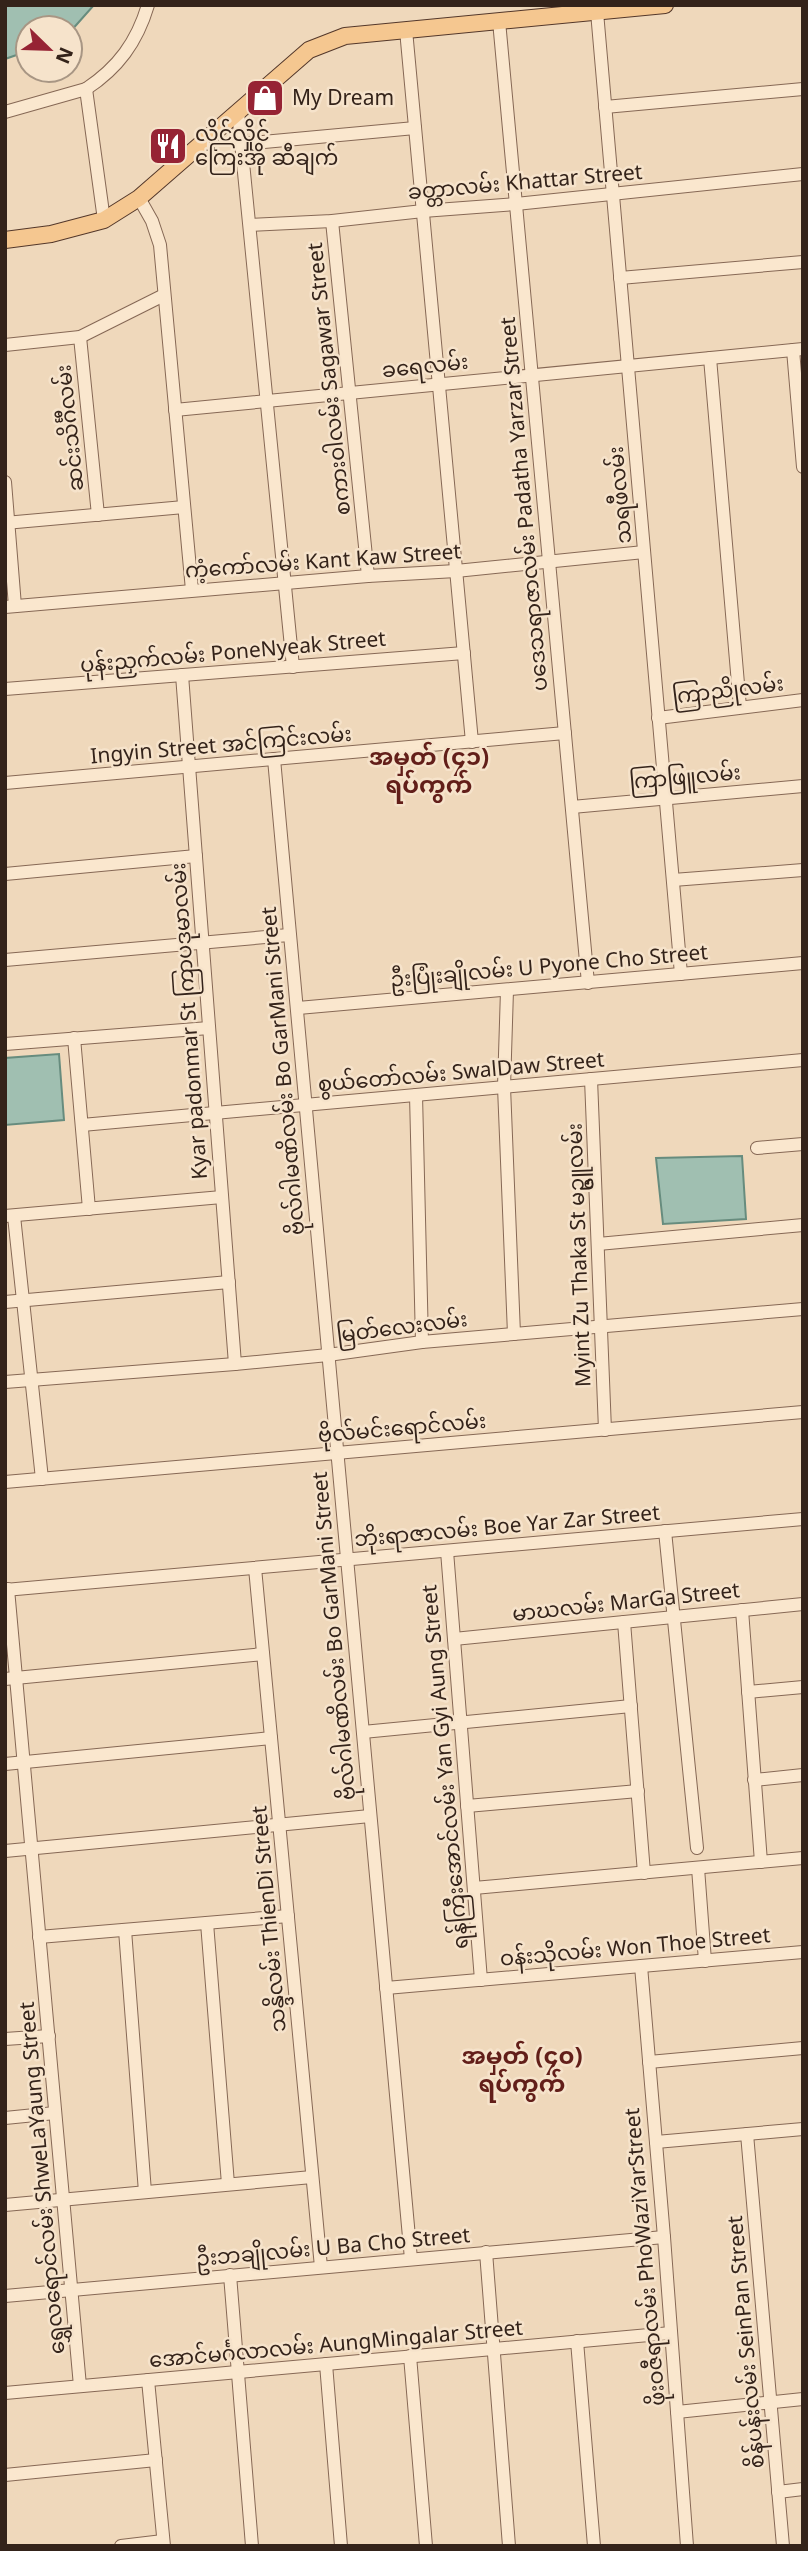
<svg xmlns="http://www.w3.org/2000/svg" width="808" height="2551" viewBox="0 0 808 2551" font-family="Georgia,'Noto Sans Myanmar',serif">
<style>
.water{fill:#a0bfb1;stroke:#678c7e;stroke-width:2}
.lines{fill:none;stroke-linecap:round;stroke-linejoin:round}
.minor-casing{stroke:#866855;stroke-width:14}
.major-casing{stroke:#53372a;stroke-width:18}
.minor{stroke:#fae7ce;stroke-width:12}
.major{stroke:#f5c790;stroke-width:16}
.labels{text-anchor:middle;stroke-width:5;stroke-linejoin:round;paint-order:stroke}
.poi-label{font-size:21px;fill:#34231a;stroke:#f6e3cb;text-anchor:start}
.street-label{font-size:21px;fill:#34231a;stroke:#f6e3cb}
.quarter-label{font-size:24px;font-weight:bold;fill:#621e19;stroke:#f6e3cb}
</style>
<rect width="100%" height="100%" fill="#efd8bb"/>
<g class="water">
<path d="M5,5H94L70,32V28H28V51L5,59Z"/>
<path d="M59,1054L64,1120L5,1125V1058Z"/>
<path d="M742,1156L746,1219L663,1224L656,1158Z"/>
</g>
<g class="lines">
<defs>
<g id="minor">
<path d="M597,12L681,974"/>
<path d="M499,21L588,983"/>
<path d="M406,30L472,742"/>
<path d="M86,89C118,68 137,42 148,5"/>
<path d="M605,107L803,89"/>
<path d="M5,112L86,89L104,220"/>
<path d="M238,112L293,667"/>
<path d="M242,144L415,128"/>
<path d="M139,198L152,221L160,245L192,590"/>
<path d="M332,221L368,576"/>
<path d="M250,225L332,221L423,211L516,204L803,174"/>
<path d="M620,278L803,262"/>
<path d="M80,337L98,515"/>
<path d="M5,345L80,337L164,295"/>
<path d="M793,350L803,467"/>
<path d="M710,358L740,707"/>
<path d="M175,410L803,349"/>
<path d="M5,482L15,606"/>
<path d="M5,523L184,507"/>
<path d="M5,607L368,576L456,571L644,552"/>
<path d="M182,675L235,1364"/>
<path d="M5,689L464,653"/>
<path d="M658,718L803,700"/>
<path d="M274,759L411,2259"/>
<path d="M5,783L565,733"/>
<path d="M572,807L803,786"/>
<path d="M5,874L196,856"/>
<path d="M673,880L803,870"/>
<path d="M5,960L289,935"/>
<path d="M507,990L504,1087L514,1334"/>
<path d="M298,1008L803,963"/>
<path d="M74,1038L89,1209"/>
<path d="M5,1044L209,1028"/>
<path d="M591,1079L605,1430"/>
<path d="M416,1095L422,1342"/>
<path d="M82,1125L803,1060"/>
<path d="M757,1148L803,1144"/>
<path d="M5,1216L222,1197"/>
<path d="M14,1216L42,1479"/>
<path d="M598,1244L803,1225"/>
<path d="M5,1302L229,1282"/>
<path d="M5,1382L235,1364L328,1355L422,1342L803,1309"/>
<path d="M5,1482L803,1412"/>
<path d="M665,1531L697,1848"/>
<path d="M447,1551L481,1980"/>
<path d="M255,1568L321,2267"/>
<path d="M8,1589L80,2386"/>
<path d="M5,1590L803,1519"/>
<path d="M742,1610L761,1862"/>
<path d="M624,1622L644,1873"/>
<path d="M454,1639L803,1604"/>
<path d="M5,1679L263,1654"/>
<path d="M748,1692L803,1687"/>
<path d="M363,1732L631,1706"/>
<path d="M5,1764L271,1738"/>
<path d="M754,1780L803,1775"/>
<path d="M467,1806L638,1791"/>
<path d="M5,1851L370,1816"/>
<path d="M698,1868L705,1961"/>
<path d="M474,1888L803,1858"/>
<path d="M207,1923L228,2184"/>
<path d="M125,1930L145,2192"/>
<path d="M39,1937L288,1916"/>
<path d="M641,1966L664,2237L687,2546"/>
<path d="M386,1988L803,1952"/>
<path d="M5,2039L49,2036"/>
<path d="M649,2062L803,2048"/>
<path d="M5,2118L55,2113"/>
<path d="M747,2134L783,2546"/>
<path d="M656,2142L803,2129"/>
<path d="M5,2205L312,2177"/>
<path d="M486,2252L509,2546"/>
<path d="M230,2275L252,2546"/>
<path d="M5,2296L664,2237"/>
<path d="M577,2341L594,2546"/>
<path d="M410,2356L426,2546"/>
<path d="M326,2364L341,2546"/>
<path d="M148,2380L164,2546"/>
<path d="M5,2393L671,2333"/>
<path d="M677,2412L803,2399"/>
<path d="M5,2475L156,2460"/>
<path d="M778,2492L803,2489"/>
<path d="M121,2546L163,2541"/>
</g>
<path id="major" d="M5,240L51,234L104,220L139,198L309,50L345,36L665,5"/>
</defs>
<use href="#minor" class="minor-casing"/>
<use href="#major" class="major-casing"/>
<use href="#minor" class="minor"/>
<use href="#major" class="major"/>
</g>
<defs>
<symbol id="shop-square" viewBox="-11 -11 22 22"><rect x="-9" y="-9" width="18" height="18" rx="4" fill="#962334" stroke="#f6e3cb"/><path d="M-5-2.5h2.3a2.7 3.5 0 0 1 5.4 0H5L5.5 6h-11ZM-1.5-2.5h3a1.5 2.3 0 0 0-3 0Z" fill="#fff"/></symbol>
<symbol id="restaurant-square" viewBox="-11 -11 22 22"><rect x="-9" y="-9" width="18" height="18" rx="4" fill="#962334" stroke="#f6e3cb"/><path d="M-5-6h1v4h1v-4h1v4h1v-4h1v5L-1.5 .5V6h-2V.5L-5-1ZM5-6V6H3V1.5H1.5Q1.5-4 5-6Z" fill="#fff"/></symbol>
</defs>
<g fill-rule="evenodd">
<use href="#shop-square" x="243" y="76" width="44" height="44"/>
<use href="#restaurant-square" x="146" y="124" width="44" height="44"/>
</g>
<g class="labels">
<g class="poi-label">
<text x="292" y="105">My Dream</text>
<text x="195" y="141">လှိုင်လှိုင်<tspan x="195" dy="24">ကြေးအို ဆီချက်</tspan></text>
</g>
<g class="street-label">
<text transform="translate(525 182) rotate(-5)" y="7">ခတ္တာလမ်း Khattar Street</text>
<text transform="translate(425 366) rotate(-6)" y="7">ခရေလမ်း</text>
<text transform="translate(329 379) rotate(-96)" y="7">စကားဝါလမ်း Sagawar Street</text>
<text transform="translate(70 428) rotate(-96)" y="7">ဆင်းသိင်္ဂီလမ်း</text>
<text transform="translate(620 495) rotate(-95)" y="7">သရဖီလမ်း</text>
<text transform="translate(524 504) rotate(-95)" y="7">ပဒေသရာဇာလမ်း Padatha Yarzar Street</text>
<text transform="translate(323 561) rotate(-4)" y="7">ကံ့ကော်လမ်း Kant Kaw Street</text>
<text transform="translate(233 652) rotate(-5)" y="7">ပုန်းညှက်လမ်း PoneNyeak Street</text>
<text transform="translate(728 690) rotate(-7)" y="7">ကြာညိုလမ်း</text>
<text transform="translate(221 745) rotate(-5)" y="7">Ingyin Street အင်ကြင်းလမ်း</text>
<text transform="translate(685 777) rotate(-5)" y="7">ကြာဖြူလမ်း</text>
<text transform="translate(549 966) rotate(-5)" y="7">ဦးပြုံးချိုလမ်း U Pyone Cho Street</text>
<text transform="translate(189 1021) rotate(-94)" y="7">Kyar padonmar St ကြာပဒုမာလမ်း</text>
<text transform="translate(283 1071) rotate(-95)" y="7">ဗိုလ်ဂါမဏိလမ်း Bo GarMani Street</text>
<text transform="translate(461 1072) rotate(-5)" y="7">စွယ်တော်လမ်း SwalDaw Street</text>
<text transform="translate(579 1255) rotate(-92)" y="7">Myint Zu Thaka St မဥ္ဇူလမ်း</text>
<text transform="translate(402 1327) rotate(-7)" y="7">မြတ်လေးလမ်း</text>
<text transform="translate(402 1428) rotate(-5)" y="7">ဗိုလ်မင်းရောင်လမ်း</text>
<text transform="translate(507 1526) rotate(-5)" y="7">ဘိုးရာဇာလမ်း Boe Yar Zar Street</text>
<text transform="translate(626 1602) rotate(-6)" y="7">မာဃလမ်း MarGa Street</text>
<text transform="translate(334 1636) rotate(-95)" y="7">ဗိုလ်ဂါမဏိလမ်း Bo GarMani Street</text>
<text transform="translate(445 1767) rotate(-95)" y="7">ရန်ကြီးအောင်လမ်း Yan Gyi Aung Street</text>
<text transform="translate(269 1919) rotate(-95)" y="7">သန္ဒိလမ်း ThienDi Street</text>
<text transform="translate(635 1947) rotate(-5)" y="7">ဝန်းသိုလမ်း Won Thoe Street</text>
<text transform="translate(42 2178) rotate(-95)" y="7">ရွှေလရောင်လမ်း ShweLaYaung Street</text>
<text transform="translate(333 2247) rotate(-5)" y="7">ဦးဘချိုလမ်း U Ba Cho Street</text>
<text transform="translate(645 2257) rotate(-95)" y="7">ဖိုးဝဇီရာလမ်း PhoWaziYarStreet</text>
<text transform="translate(746 2342) rotate(-95)" y="7">စိန်ပန်းလမ်း SeinPan Street</text>
<text transform="translate(336 2344) rotate(-5)" y="7">အောင်မင်္ဂလာလမ်း AungMingalar Street</text>
</g>
<g class="quarter-label">
<text x="429" y="765">အမှတ် (၄၁)<tspan x="429" dy="28">ရပ်ကွက်</tspan></text>
<text x="522" y="2064">အမှတ် (၄၀)<tspan x="522" dy="28">ရပ်ကွက်</tspan></text>
</g>
</g>
<rect width="808" height="2551" fill="none" stroke="#34231a" stroke-width="14"/>
<g transform="translate(49 49) rotate(113)"><circle r="33" fill="#f6e3cb" stroke="#a89684" stroke-width="2"/>
<path d="M0-5L12 26L0 18L-12 26Z" fill="#962334"/>
<text y="-10" font-size="19" font-weight="bold" text-anchor="middle" fill="#34231a">N</text>
</g>
</svg>
